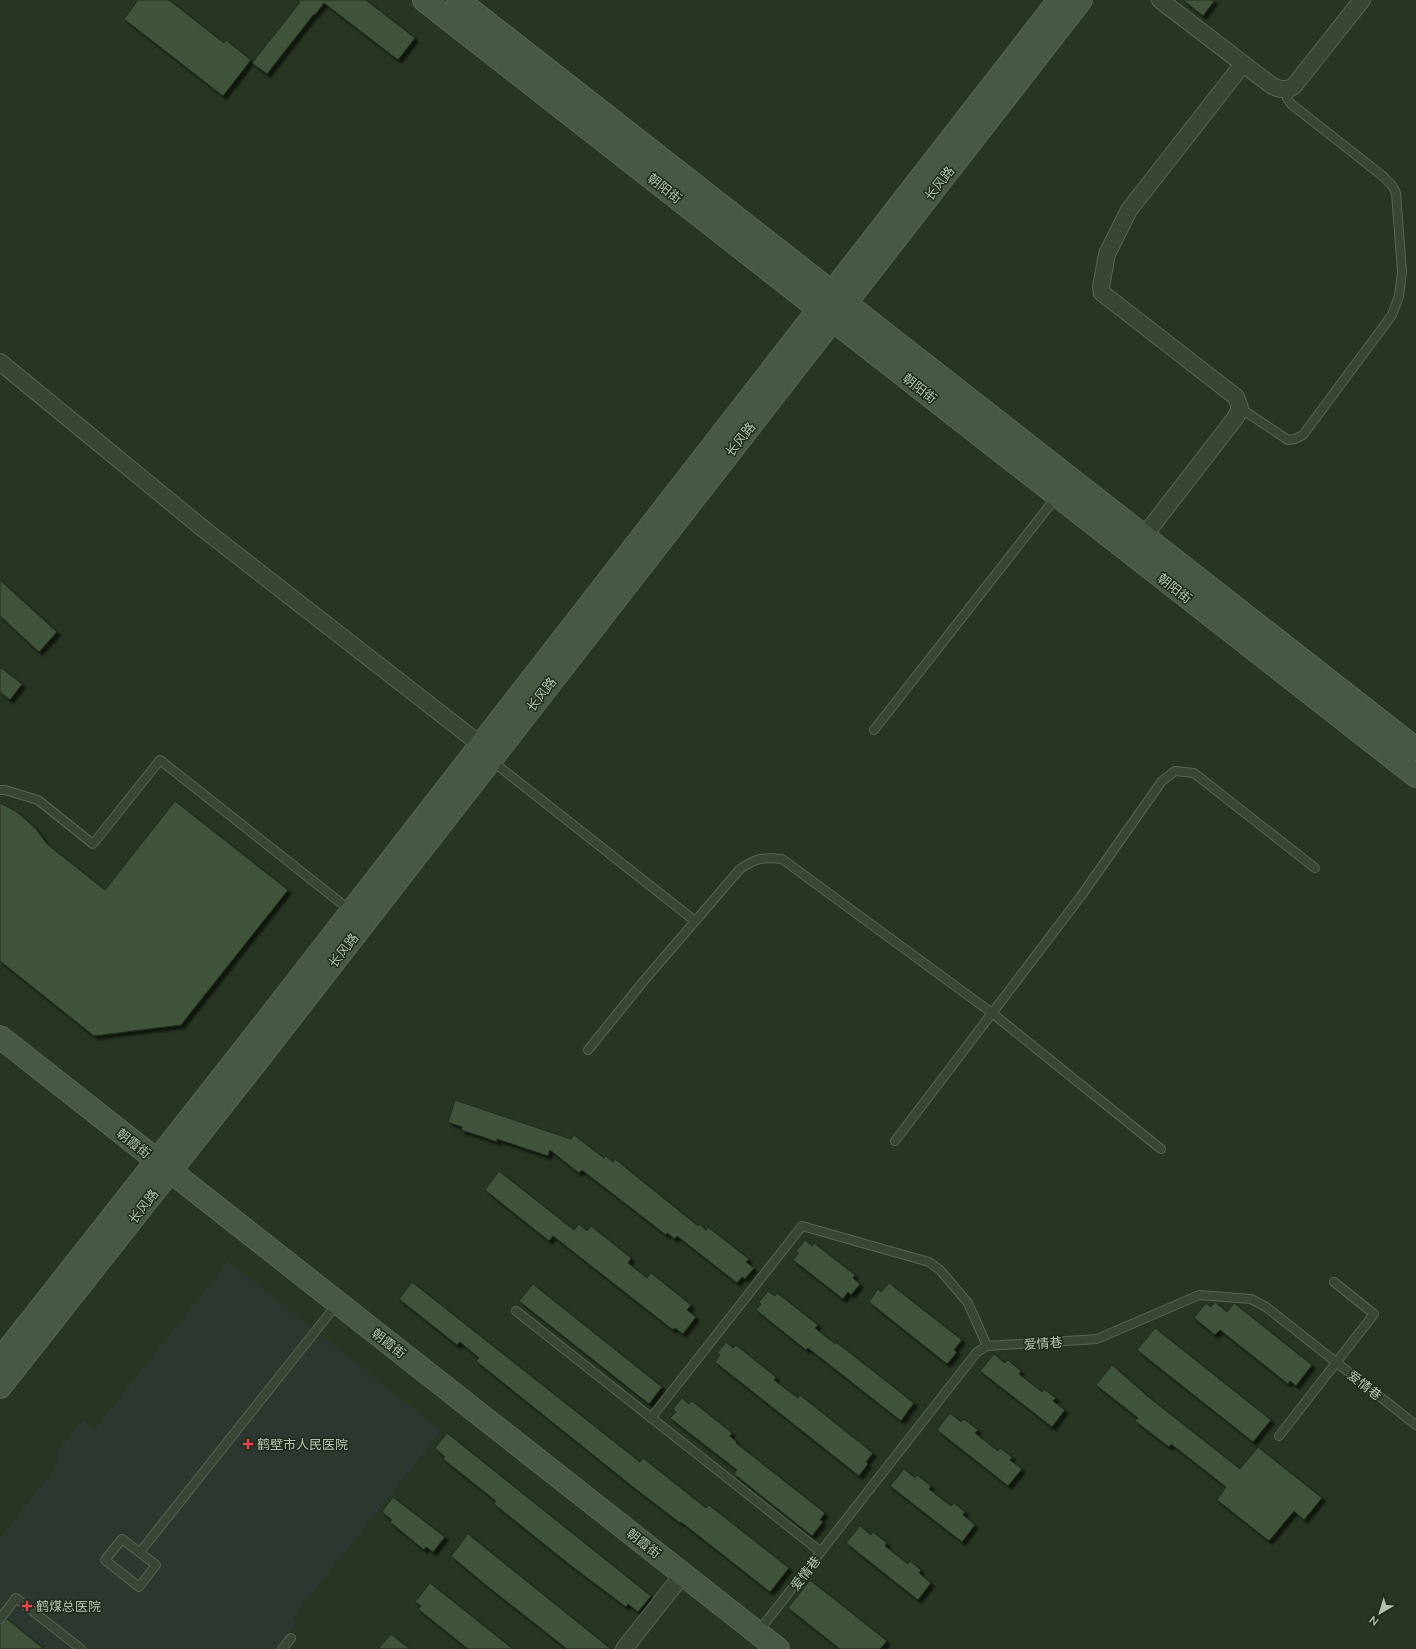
<svg xmlns="http://www.w3.org/2000/svg" width="1416" height="1649" viewBox="0 0 1416 1649" font-family="'Nunito Sans','Noto Sans SC',sans-serif">
<style>
.medical{fill:#2c3730}
.building{fill:#41523b;stroke:#202c1c;filter:url(#shadow)}
.lines{fill:none;stroke-linecap:round;stroke-linejoin:round}
.lane-casing{stroke:#596655;stroke-width:10}
.street-casing{stroke:#596655;stroke-width:18}
.secondary-casing{stroke:#596655;stroke-width:24}
.lane{stroke:#394535;stroke-width:8}
.street{stroke:#394535;stroke-width:16}
.secondary{stroke:#485843;stroke-width:22}
.health-dot{fill:#e0444e;stroke:#1e2a1b;stroke-width:1.5}
.labels{text-anchor:middle;stroke-width:3;stroke-linejoin:round;paint-order:stroke}
.street-label{font-size:13px;fill:#b3c2af;stroke:#1e2a1b}
.poi-label{font-size:13px;fill:#b3c2af;stroke:#1e2a1b;text-anchor:start}
</style>
<defs>
<filter id="shadow"><feDropShadow dx="3.5" dy="3.5" stdDeviation="1" flood-color="#0009"/></filter>
</defs>
<rect width="100%" height="100%" fill="#273522"/>
<path class="medical" d="M228,1261L441,1431L292,1619L297,1623L276,1649H0V1538L60,1462L54,1456L83,1420L95,1429Z"/>
<g class="building">
<path d="M138,0H169L224,43L226,40L251,60L223,96L124,19Z"/>
<path d="M297,0H366L415,38L398,60L324,3L315,15L314,14L267,74L252,63L300,2Z"/>
<path d="M1183,0H1215L1203,16Z"/>
<path d="M0,580L57,632L39,652L0,616Z"/>
<path d="M0,667L22,684L10,700L0,692Z"/>
<path d="M175,801L288,890L181,1025L94,1036L0,961V803L17,812L36,829L47,844L105,890Z"/>
<path d="M455,1100L571,1139L574,1135L604,1158L606,1156L613,1162L615,1159L698,1226L699,1224L706,1230L708,1227L749,1259L746,1262L754,1268L745,1279L742,1277L737,1283L677,1236L675,1239L667,1233L666,1235L587,1174L582,1170L579,1173L550,1150L548,1156L497,1139V1142L480,1136L461,1130L462,1127L448,1122Z"/>
<path d="M499,1171L574,1230L579,1224L587,1231L591,1226L631,1258L628,1263L647,1278L651,1273L691,1305L687,1310L696,1317L683,1334L675,1328L673,1330L553,1236L549,1241L485,1190Z"/>
<path d="M805,1240L812,1246L814,1243L855,1275L853,1278L860,1284L851,1295L848,1292L843,1299L793,1260L799,1253L796,1251Z"/>
<path d="M412,1282L640,1462L643,1458L706,1508L709,1505L789,1568L770,1592L681,1522L680,1523L633,1487L476,1361L479,1358L460,1342L457,1345L399,1299Z"/>
<path d="M889,1283L962,1340L954,1350L957,1352L947,1364L869,1302L878,1289L881,1292Z"/>
<path d="M533,1284L662,1387L649,1404L519,1301Z"/>
<path d="M768,1291L775,1296L777,1293L818,1325L815,1328L835,1344L836,1342L914,1403L901,1421L808,1348L806,1350L756,1310L761,1304L759,1302Z"/>
<path d="M1215,1302L1227,1312L1234,1303L1312,1365L1296,1386L1290,1381L1288,1384L1220,1330L1215,1335L1194,1318L1206,1303L1211,1307Z"/>
<path d="M1155,1328L1271,1420L1253,1442L1137,1350Z"/>
<path d="M726,1342L733,1348L736,1345L776,1377L774,1380L798,1398L800,1395L873,1453L866,1462L868,1464L859,1476L715,1362L720,1355L717,1353Z"/>
<path d="M994,1354L1005,1363L1008,1360L1021,1371L1019,1374L1042,1392L1044,1389L1056,1398L1053,1401L1065,1410L1052,1427L980,1371Z"/>
<path d="M1112,1365L1151,1399L1240,1469L1258,1447L1322,1498L1304,1520L1294,1511L1269,1541L1217,1500L1226,1487L1171,1444L1169,1447L1135,1421L1138,1418L1096,1385Z"/>
<path d="M682,1398L689,1404L692,1401L732,1433L730,1436L737,1442L736,1443L825,1513L820,1520L823,1522L812,1536L734,1474L737,1470L670,1418L676,1412L673,1409Z"/>
<path d="M950,1413L961,1422L964,1419L978,1430L975,1433L998,1451L1000,1448L1012,1457L1010,1460L1022,1469L1008,1486L937,1430Z"/>
<path d="M447,1433L651,1596L638,1612L628,1604L626,1607L570,1565L494,1504L496,1501L443,1459L445,1457L435,1448Z"/>
<path d="M904,1469L915,1478L917,1475L931,1486L929,1489L951,1506L954,1503L965,1512L963,1515L975,1525L962,1542L890,1486Z"/>
<path d="M393,1497L445,1537L433,1552L426,1547L424,1550L390,1522L392,1520L382,1512Z"/>
<path d="M860,1526L871,1535L873,1532L887,1543L885,1546L908,1564L910,1561L921,1570L919,1573L931,1583L918,1600L846,1543Z"/>
<path d="M468,1534L611,1649H567L487,1586L451,1556Z"/>
<path d="M810,1580L887,1641L880,1649H840L788,1608Z"/>
<path d="M430,1583L513,1649H468L418,1609L421,1606L415,1602Z"/>
<path d="M7,1619L44,1649H0V1624Z"/>
<path d="M391,1634L410,1649H378Z"/>
</g>
<g class="lines">
<defs>
<g id="lane">
<path d="M1240,408L1288,440L1295,439L1303,435L1392,315L1399,296L1402,272L1396,193L1393,187L1384,177L1291,104L1287,98L1292,88"/>
<path d="M874,730L1057,496"/>
<path d="M492,761L695,921"/>
<path d="M0,790H5L38,800L93,844L160,760L351,911"/>
<path d="M588,1050L642,983L740,869C756,858 763,857 782,859L992,1013L1161,1149"/>
<path d="M895,1141L1081,896L1162,781L1175,771L1194,773L1315,868"/>
<path d="M516,1311L821,1552"/>
<path d="M651,1418L802,1226L929,1262L940,1270L968,1303L987,1346"/>
<path d="M1279,1436L1374,1314L1334,1282"/>
<path d="M122,1539L156,1565L139,1587L105,1560Z"/>
<path d="M140,1552L337,1304"/>
<path d="M0,1619L16,1598L81,1649"/>
<path d="M758,1632L977,1352L987,1346L1097,1339L1199,1295L1251,1299L1266,1307L1416,1425"/>
<path d="M282,1649L291,1638"/>
</g>
<g id="street">
<path d="M1160,0L1271,85C1279,90 1284,90 1293,87L1362,0"/>
<path d="M0,362L206,531L481,745"/>
<path d="M1144,536L1236,417L1240,408L1236,397L1102,293L1101,287L1107,254L1129,210L1243,64"/>
<path d="M624,1649L683,1574"/>
</g>
<g id="secondary">
<path d="M424,0L1416,776"/>
<path d="M458,0L1416,749"/>
<path d="M0,1037L778,1649"/>
<path d="M0,1360L247,1046L1059,0"/>
<path d="M0,1387L260,1057L1081,0"/>
</g>
</defs>
<use href="#lane" class="lane-casing"/>
<use href="#street" class="street-casing"/>
<use href="#secondary" class="secondary-casing"/>
<use href="#lane" class="lane"/>
<use href="#street" class="street"/>
<use href="#secondary" class="secondary"/>
</g>
<g class="health-dot">
<path d="M246 1438h4v4h4v4h-4v4h-4v-4h-4v-4h4z"/>
<path d="M25 1600h4v4h4v4h-4v4h-4v-4h-4v-4h4z"/>
</g>
<g class="labels">
<g class="street-label">
<text transform="translate(939 183) rotate(-52)" y="5">长风路</text>
<text transform="translate(665 188) rotate(38)" y="5">朝阳街</text>
<text transform="translate(920 388) rotate(38)" y="5">朝阳街</text>
<text transform="translate(740 439) rotate(-52)" y="5">长风路</text>
<text transform="translate(1175 588) rotate(38)" y="5">朝阳街</text>
<text transform="translate(541 694) rotate(-52)" y="5">长风路</text>
<text transform="translate(343 950) rotate(-52)" y="5">长风路</text>
<text transform="translate(134 1143) rotate(38)" y="5">朝霞街</text>
<text transform="translate(143 1206) rotate(-52)" y="5">长风路</text>
<text transform="translate(389 1343) rotate(38)" y="5">朝霞街</text>
<text transform="translate(1043 1343) rotate(-4)" y="5">爱情巷</text>
<text transform="translate(1365 1385) rotate(38)" y="5">爱情巷</text>
<text transform="translate(644 1543) rotate(38)" y="5">朝霞街</text>
<text transform="translate(805 1573) rotate(-52)" y="5">爱情巷</text>
</g>
<g class="poi-label">
<text x="257" y="1449">鹤壁市人民医院</text>
<text x="36" y="1611">鹤煤总医院</text>
</g>
</g>
<g transform="translate(1380 1613) rotate(218)" stroke="#1e2a1b" stroke-width="3" paint-order="stroke">
<path d="M0-3L7 15L0 10L-7 15Z" fill="#b3c2af"/>
<text y="-6" font-size="11" font-weight="bold" text-anchor="middle" fill="#b3c2af">N</text>
</g>
</svg>
